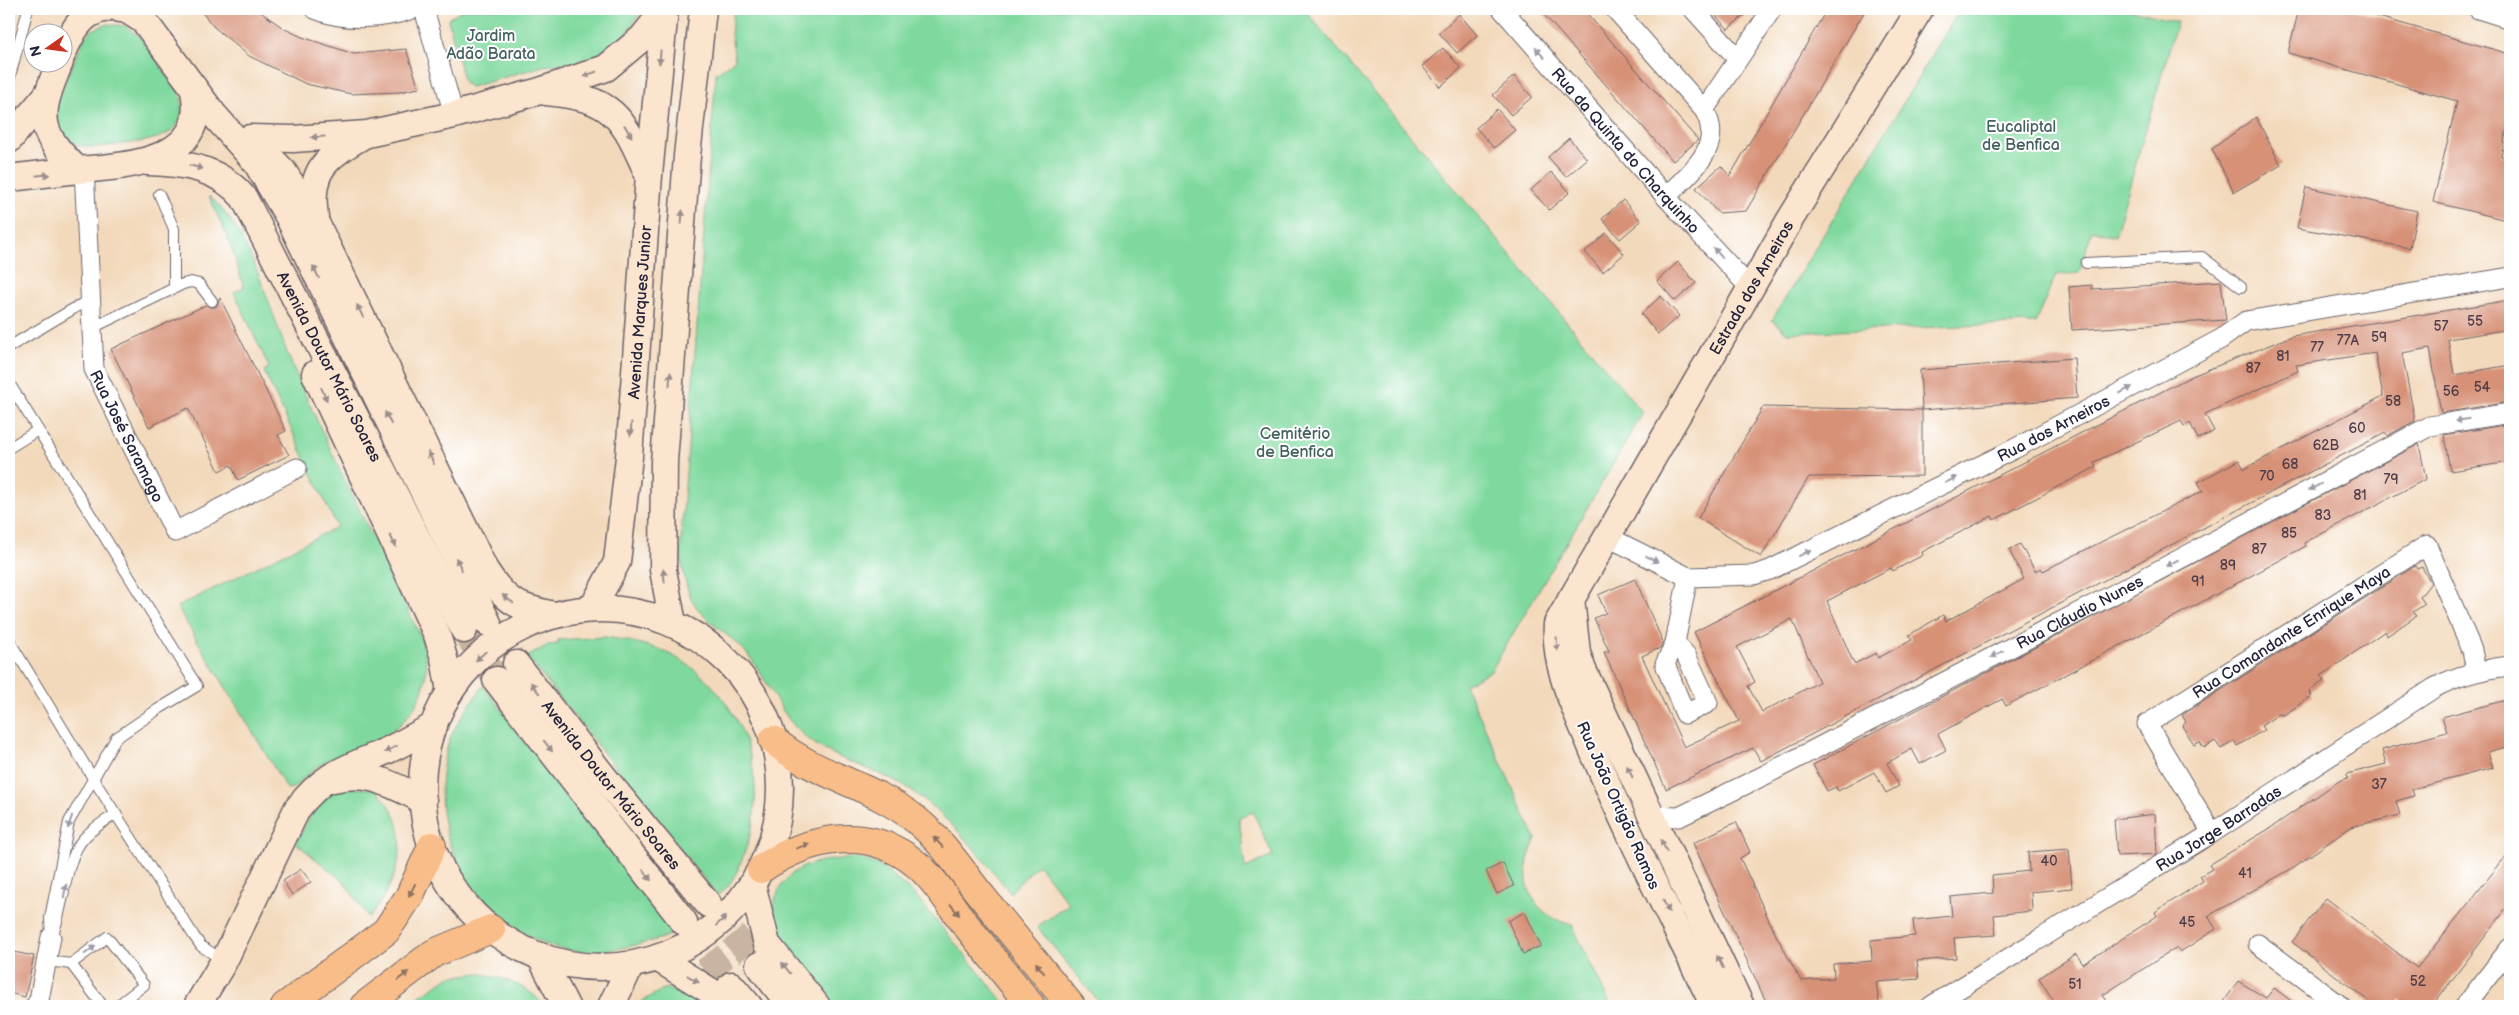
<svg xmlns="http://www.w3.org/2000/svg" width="2519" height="1015" viewBox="0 0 2519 1015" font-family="'Balsamiq Sans',sans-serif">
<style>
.green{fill:#7fd99e;stroke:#507e6c;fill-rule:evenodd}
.building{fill:#d79177;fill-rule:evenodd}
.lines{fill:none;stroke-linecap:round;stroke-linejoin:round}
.secondary-tunnel{stroke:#c9b4a1;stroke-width:26;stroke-dasharray:26 13;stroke-linecap:butt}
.lane-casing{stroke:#6b6268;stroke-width:12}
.street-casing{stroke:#6b6268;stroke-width:21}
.secondary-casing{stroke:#6b6268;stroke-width:29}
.highway-casing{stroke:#6b6268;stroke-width:30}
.lane{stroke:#fff;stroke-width:10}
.street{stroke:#fff;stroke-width:19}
.secondary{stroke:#fce5cf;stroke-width:26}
.highway{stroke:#f8bd88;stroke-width:28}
.oneway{fill:#9c9ca7}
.oneway2{fill:#9a8d8c}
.oneway3{fill:#8d7062}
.labels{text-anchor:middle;stroke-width:4;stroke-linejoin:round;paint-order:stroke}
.number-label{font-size:14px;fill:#4f3e4a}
.park-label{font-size:16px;fill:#43625e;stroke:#fff}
.street-label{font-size:16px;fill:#22223b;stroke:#fff}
</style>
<rect width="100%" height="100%" fill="#fff"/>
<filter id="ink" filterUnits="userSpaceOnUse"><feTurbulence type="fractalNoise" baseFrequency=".02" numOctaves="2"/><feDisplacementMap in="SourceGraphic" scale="10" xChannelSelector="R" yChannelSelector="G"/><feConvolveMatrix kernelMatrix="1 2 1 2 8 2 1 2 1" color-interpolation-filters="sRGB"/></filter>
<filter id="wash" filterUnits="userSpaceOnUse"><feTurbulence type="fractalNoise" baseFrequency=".0096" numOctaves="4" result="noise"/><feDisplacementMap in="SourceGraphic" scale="20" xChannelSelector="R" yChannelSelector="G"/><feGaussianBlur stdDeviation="1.12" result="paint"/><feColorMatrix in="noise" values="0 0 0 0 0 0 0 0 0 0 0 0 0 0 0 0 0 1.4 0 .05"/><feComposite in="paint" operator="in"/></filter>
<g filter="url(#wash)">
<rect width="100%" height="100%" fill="#f3d9bb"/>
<g class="green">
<path d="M463,9H642L625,37L604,52L584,61L543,66L471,87L464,83L448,19Z"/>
<path d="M734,9H1304L1643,413L1491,671L1465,684L1536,839C1516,877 1528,914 1572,925L1611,1006H1102L1037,927L1069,904L1038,864L1010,893C981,855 944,811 904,786C874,768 836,761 808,739C779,717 768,677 744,650C728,633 703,621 692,600C685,585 683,569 680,553L716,73L735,60L731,34ZM1253,812L1273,856L1245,868L1239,817Z"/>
<path d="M1960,9H2129L2177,22L2115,236L2092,230L2079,273L2056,275L2035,323L1787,333L1772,320Z"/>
<path d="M108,24L125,26L139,36L180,93C191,137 155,140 123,144C97,147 67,155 58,122C56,114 55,108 57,100L85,37L92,30Z"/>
<path d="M209,196C253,233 270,314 293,367C333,459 379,549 422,640C434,679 420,713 385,736C367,747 345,753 326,762C314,767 303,780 293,788L287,789L177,607L337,527L264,371L269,367L234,292L244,287L229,241Z"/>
<path d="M605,637C623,640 642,643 660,650C736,680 774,773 746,848C740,865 733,887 717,895L527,657L548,645L558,644V640Z"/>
<path d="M483,686L675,932C665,938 655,940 644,943C613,951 582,956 551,946C533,940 516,928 502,917C451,875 431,816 446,751C452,726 469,707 483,686Z"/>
<path d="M337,788L375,789C418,828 400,878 369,918L344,882L296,843C306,821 318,804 337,788Z"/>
<path d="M859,858L879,865L915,895L1007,1006H831C815,986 795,965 781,943C764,915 775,878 806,866C822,859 841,859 859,858Z"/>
<path d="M478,973C502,978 529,985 544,1006H405L449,977Z"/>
<path d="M665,988L697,998L703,1006H634Z"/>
</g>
<g id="blocks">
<g class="building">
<path d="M199,9H256L285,29L302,37L354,54L406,49L419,88L399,92L351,94L306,84L249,56L214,27Z"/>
<path d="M1539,9H1583L1698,140L1673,161Z"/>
<path d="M1709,9H1752L1728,29Z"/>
<path d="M1827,9H1866L1746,211L1718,213L1696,188L1721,166L1730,176Z"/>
<path d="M2299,9H2350L2510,54V115L2501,156L2510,158V221L2433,202L2457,101L2288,53Z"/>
<path d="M1459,14L1477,35L1457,53L1439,33Z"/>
<path d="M1443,48L1461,68L1440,87L1422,66Z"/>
<path d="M1514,76L1532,97L1511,115L1493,95Z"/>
<path d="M1497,109L1515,130L1494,148L1476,128Z"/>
<path d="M2256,117L2281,165L2234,192L2212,149Z"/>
<path d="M1569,138L1587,159L1566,177L1548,157Z"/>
<path d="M1551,172L1570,192L1549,210L1531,190Z"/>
<path d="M2306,187L2417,211L2410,248L2297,228Z"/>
<path d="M1623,200L1641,221L1620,239L1602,219Z"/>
<path d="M1606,233L1624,254L1603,272L1585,252Z"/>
<path d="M1678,262L1696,283L1675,301L1657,281Z"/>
<path d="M2221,281L2226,320L2072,330L2069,287L2092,285V289Z"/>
<path d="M1661,296L1679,316L1658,334L1641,314Z"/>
<path d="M220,298L286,431L278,435L289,455L238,480L231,465L219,471L188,408L149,427L111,349L206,305L210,307H216Z"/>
<path d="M2510,300V329L2448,339L2454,375L2510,365V402L2441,413L2430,348L2402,353L2415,421L2387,436L2385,433L2306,474L1761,761L1753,748L1666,789L1604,652L1609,651L1594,618L1606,613L1598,595L1635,579L1663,642L1660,648L1642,656L1684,747L1739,721L1694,632L2192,376L2292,336ZM2375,353L2383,396L2244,469L2239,460L2198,482L2203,491L2043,571L2041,568L2035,571L2020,544L2009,550L2024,579L1946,621L1943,615L1909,635L1912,640L1878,658L1876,653L1854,664L1827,601L1891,568L1893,571L1923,555L1922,552L1992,516L1994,520L2096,467L2094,462L2181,421L2184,426L2190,423L2198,439L2214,431L2205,414L2298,371L2296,365ZM1792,619L1819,682L1762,712L1748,686L1755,682L1737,647Z"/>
<path d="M2074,358L2077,398L1922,410L1920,370Z"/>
<path d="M1763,407L1922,410V476L1809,477L1761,557L1698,518Z"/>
<path d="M2510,424V462L2450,471L2444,435Z"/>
<path d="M2419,444L2426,479L2304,543L2306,546L2262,570L2006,706L2002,699L1938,734L1946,750L1920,764L1912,749L1887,763L1899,786L1886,793L1874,772L1838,791L1836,787L1827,791L1813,765Z"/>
<path d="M2415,566L2417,569L2422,567L2431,583L2420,597L2425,604L2413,612L2416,616L2387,636L2385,631L2321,676L2324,681L2309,691L2312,696L2284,715L2279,714L2261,726L2264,730L2237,746L2234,741L2221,749L2215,741L2204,748L2200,742L2194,745L2182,726L2186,722L2182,715Z"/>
<path d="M2510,699V746L2488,752L2493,768L2412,789L2414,796L2396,801L2400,815L2351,827L2291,869L2208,916L2216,929L2180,952L2177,947L2103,995L2110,1006H2057L2039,978L2076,954L2083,964L2157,916L2155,912L2203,881L2200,876L2212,869L2209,865L2272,827L2339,781L2348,778L2347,774L2386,764L2382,750L2447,732L2442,717Z"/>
<path d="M2155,814L2157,854L2117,856L2114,819Z"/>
<path d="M1736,822L1750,852L1740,858L1776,935L1801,981L1834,978L1833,964L1872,961L1871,940L1915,936L1913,920L1952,916L1950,897L1993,893L1992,875L2029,871L2028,852L2069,849L2072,888L2031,892L2032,911L1994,915L1996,935L1954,938L1956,958L1917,961L1919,979L1876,982L1879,1003L1846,1006H1768L1693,843Z"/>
<path d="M2510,851V904L2432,1006H2408L2401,1000L2396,1006H2375L2292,942L2326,898L2417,968Z"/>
<path d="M1503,863L1514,886L1497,894L1486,871Z"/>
<path d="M301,869L311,882L292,895L283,881Z"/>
<path d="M1525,912L1541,946L1523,954L1508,921Z"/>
<path d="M9,951L34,956L25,997L9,993Z"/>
<path d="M2238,981L2266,998L2274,988L2298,1006H2221Z"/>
</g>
</g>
</g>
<g filter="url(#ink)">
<use href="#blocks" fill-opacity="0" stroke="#6b6268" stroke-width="1"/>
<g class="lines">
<g class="secondary-tunnel">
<path d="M488,623L516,664"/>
<path d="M464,630L496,680"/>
<path d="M708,904L759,965"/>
<path d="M684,922L731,985"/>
</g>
<defs>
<g id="lane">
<path d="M9,80L28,9"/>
<path d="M159,194L174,229V288"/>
<path d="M2086,263L2202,257L2241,287"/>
<path d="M92,328L183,284L191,282L199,284L212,301"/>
<path d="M9,347L90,299"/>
<path d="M9,383L197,686L157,710L116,738L69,822L50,918L51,937"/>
<path d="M9,448L38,430"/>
<path d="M9,640L94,780L194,936L201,946L224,961"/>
<path d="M52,936C65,907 64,858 85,837C94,827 105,821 116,814"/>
<path d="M47,961L71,964L107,937L144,985L117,1006"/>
<path d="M71,964L103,1006"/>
</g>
<g id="street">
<path d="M315,9C345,22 383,19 413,9"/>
<path d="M424,9L454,115"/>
<path id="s1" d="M1502,9L1666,197L1751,289"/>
<path d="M1615,9L1704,110C1726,147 1689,173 1666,197"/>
<path d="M1693,9L1738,59"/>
<path d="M2478,9L2510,19"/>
<path d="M1704,110L1772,9"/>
<path id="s2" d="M84,169L94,369L175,532L297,468"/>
<path id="s3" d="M1608,537L1688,577L1754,575L1770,570L2014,449L2221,339L2246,321L2510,277"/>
<path d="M1675,643L1686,655L1708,703L1685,714L1665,664L1675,643L1688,577"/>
<path id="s4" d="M1650,816L1679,817L1767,774L2114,594L2430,426L2510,413"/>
<path id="s5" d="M2212,833L2147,724L2427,545L2472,650L2476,671"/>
<path d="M2258,944L2341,1006"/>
<path d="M35,1006L39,1000L51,937"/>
<path id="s6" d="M1931,1006L2212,833L2434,688C2458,675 2483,669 2510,666"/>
<path d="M2465,1006L2510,948"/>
</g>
<g id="secondary">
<path d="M120,9L127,10L144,21L214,115L256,162L288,216L488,623"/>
<path d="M62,55C71,34 80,13 104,9"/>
<path d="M60,62C39,113 34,130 78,170C130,166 212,161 193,87"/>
<path d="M546,92C613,98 622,115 648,174"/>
<path d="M250,138L293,139L367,134L454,115L540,91L606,68L642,38L665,9"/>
<path d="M9,140L46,96"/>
<path d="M257,144L283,171L315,221L485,570C507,604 516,606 554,615"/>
<path id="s7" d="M148,162C185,163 219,168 244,198L464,630"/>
<path d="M9,178L78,170"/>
<path d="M315,217C308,170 326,157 364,135"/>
<path d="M315,374L437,635L444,658L450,692"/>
<path d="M1571,599L1577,653L1583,670L1741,1006"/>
<path id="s8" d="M592,609L617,562L629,457L649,175L665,9"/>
<circle cx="601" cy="788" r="179"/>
<path d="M673,624L663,570L664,462L687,156L703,9"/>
<path id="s9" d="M516,664L607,781L708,904"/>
<path d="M496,680L684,922"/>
<path d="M334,779C370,770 392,785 423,800"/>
<path d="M752,884L767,944L817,1006"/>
<path d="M540,956L566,1006"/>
<path d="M657,958L712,992L724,1006"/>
<path d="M759,965L791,1006"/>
<path d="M731,985L749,1006"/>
<path d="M197,1006L224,961L297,809C326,772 346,769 386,751C402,744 418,734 434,726"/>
<path d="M611,1006L631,965"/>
<path id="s10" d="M1714,1006C1672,919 1627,834 1590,744C1574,706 1554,667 1557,624L1791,218L1920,9"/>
</g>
<g id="highway">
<path d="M773,740C815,776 871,784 915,819C939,838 957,864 975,888C1007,927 1039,967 1071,1006"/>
<path d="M761,869C808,837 868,824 916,864C934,878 948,902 962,920C985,949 1008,977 1031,1006"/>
<path d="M285,1006L386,931L410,895L432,846"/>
<path d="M364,1006L434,953L491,929"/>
</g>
</defs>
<use href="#lane" class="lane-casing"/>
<use href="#street" class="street-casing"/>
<use href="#secondary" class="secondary-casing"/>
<use href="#highway" class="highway-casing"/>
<use href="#lane" class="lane"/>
<use href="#street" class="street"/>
<use href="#secondary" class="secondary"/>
<use href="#highway" class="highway"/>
</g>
<defs><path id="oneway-solid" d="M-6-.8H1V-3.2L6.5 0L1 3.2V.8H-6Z" transform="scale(1.25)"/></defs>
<g class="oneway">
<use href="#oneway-solid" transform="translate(1540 53) rotate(-131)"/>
<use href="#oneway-solid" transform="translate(1718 253) rotate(-133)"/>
<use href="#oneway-solid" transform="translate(2126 390) rotate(-28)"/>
<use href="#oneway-solid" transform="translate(2462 420) rotate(171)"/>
<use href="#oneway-solid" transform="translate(1951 480) rotate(-26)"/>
<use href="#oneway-solid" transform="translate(2315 487) rotate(152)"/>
<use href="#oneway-solid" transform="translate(1805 553) rotate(-26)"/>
<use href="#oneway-solid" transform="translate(1652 559) rotate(27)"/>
<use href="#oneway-solid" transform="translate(2172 563) rotate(152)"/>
<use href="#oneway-solid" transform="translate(1997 654) rotate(153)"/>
<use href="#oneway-solid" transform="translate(70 822) rotate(108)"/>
<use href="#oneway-solid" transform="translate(65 891) rotate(-79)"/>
<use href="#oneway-solid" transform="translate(90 950) rotate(-37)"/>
</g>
<g class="oneway2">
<use href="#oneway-solid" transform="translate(660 57) rotate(95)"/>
<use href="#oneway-solid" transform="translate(590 74) rotate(161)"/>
<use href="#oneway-solid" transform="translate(628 131) rotate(58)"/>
<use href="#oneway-solid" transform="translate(318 137) rotate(176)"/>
<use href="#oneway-solid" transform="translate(196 167) rotate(15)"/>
<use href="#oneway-solid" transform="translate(43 175) rotate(-6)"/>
<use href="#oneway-solid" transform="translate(682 217) rotate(-86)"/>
<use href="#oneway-solid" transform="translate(316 272) rotate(-116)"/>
<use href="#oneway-solid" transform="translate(360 311) rotate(-116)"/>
<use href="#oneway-solid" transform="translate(670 379) rotate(-86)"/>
<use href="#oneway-solid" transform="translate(324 394) rotate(66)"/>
<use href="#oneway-solid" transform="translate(388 418) rotate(-116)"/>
<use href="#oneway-solid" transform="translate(631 429) rotate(94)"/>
<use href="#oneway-solid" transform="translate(431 458) rotate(-116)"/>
<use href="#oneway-solid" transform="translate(393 541) rotate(65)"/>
<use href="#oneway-solid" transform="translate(459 564) rotate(-116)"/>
<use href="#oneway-solid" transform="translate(664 576) rotate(-96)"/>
<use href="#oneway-solid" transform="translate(508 599) rotate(-143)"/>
<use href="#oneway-solid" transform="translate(1557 644) rotate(87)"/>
<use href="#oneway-solid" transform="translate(481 656) rotate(137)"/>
<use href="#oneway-solid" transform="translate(535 688) rotate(-128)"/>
<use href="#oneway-solid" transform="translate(548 746) rotate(52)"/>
<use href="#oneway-solid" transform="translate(391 749) rotate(153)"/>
<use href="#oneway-solid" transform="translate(1630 772) rotate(-115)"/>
<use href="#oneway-solid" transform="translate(1664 846) rotate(-115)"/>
<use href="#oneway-solid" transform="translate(647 875) rotate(53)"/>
<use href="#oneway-solid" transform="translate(1666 906) rotate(64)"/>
<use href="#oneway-solid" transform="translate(721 921) rotate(-42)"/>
<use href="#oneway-solid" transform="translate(1720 962) rotate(-116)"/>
<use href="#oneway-solid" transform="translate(786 968) rotate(-129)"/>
<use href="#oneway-solid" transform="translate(693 979) rotate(32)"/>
</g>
<g class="oneway3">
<use href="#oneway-solid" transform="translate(938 842) rotate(-133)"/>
<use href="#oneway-solid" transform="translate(803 846) rotate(-20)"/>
<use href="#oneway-solid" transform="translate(412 890) rotate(117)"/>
<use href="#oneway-solid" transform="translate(955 910) rotate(51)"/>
<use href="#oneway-solid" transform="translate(1040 968) rotate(-129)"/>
<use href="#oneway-solid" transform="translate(403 976) rotate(-37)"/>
</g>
</g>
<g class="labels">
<g class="number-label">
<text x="2475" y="326">55</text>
<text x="2441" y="331">57</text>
<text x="2379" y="342">59</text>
<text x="2348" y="345">77A</text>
<text x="2317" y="352">77</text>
<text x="2283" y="361">81</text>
<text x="2253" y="373">87</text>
<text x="2482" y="392">54</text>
<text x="2451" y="396">56</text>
<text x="2393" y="406">58</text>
<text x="2357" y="433">60</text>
<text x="2326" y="450">62B</text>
<text x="2290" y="469">68</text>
<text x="2267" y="481">70</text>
<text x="2391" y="484">79</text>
<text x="2360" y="500">81</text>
<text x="2323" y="520">83</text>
<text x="2289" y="538">85</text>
<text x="2259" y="554">87</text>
<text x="2228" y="570">89</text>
<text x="2198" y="586">91</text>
<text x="2379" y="789">37</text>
<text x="2049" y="866">40</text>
<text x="2245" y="878">41</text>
<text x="2187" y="927">45</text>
<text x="2418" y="986">52</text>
<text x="2075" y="989">51</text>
</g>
<g class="park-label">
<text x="491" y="41">Jardim<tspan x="491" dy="18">Adão Barata</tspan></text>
<text x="2021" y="132">Eucaliptal<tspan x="2021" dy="18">de Benfica</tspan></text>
<text x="1295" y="439">Cemitério<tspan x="1295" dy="18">de Benfica</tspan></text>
</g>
<g class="street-label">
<text dy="6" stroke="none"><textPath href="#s1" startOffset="188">Rua da Quinta do Charquinho</textPath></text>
<text dy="6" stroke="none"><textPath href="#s10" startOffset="804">Estrada dos Arneiros</textPath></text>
<text dy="6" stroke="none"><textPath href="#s8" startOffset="304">Avenida Marques Junior</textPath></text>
<text dy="6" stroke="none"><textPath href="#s7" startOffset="295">Avenida Doutor Mário Soares</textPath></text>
<text dy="6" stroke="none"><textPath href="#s3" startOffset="489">Rua dos Arneiros</textPath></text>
<text dy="6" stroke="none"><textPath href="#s2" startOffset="275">Rua José Saramago</textPath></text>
<text dy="6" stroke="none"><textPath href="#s4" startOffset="479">Rua Cláudio Nunes</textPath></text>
<text dy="6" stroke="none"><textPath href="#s5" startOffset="298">Rua Comandante Enrique Maya</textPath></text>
<text dy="6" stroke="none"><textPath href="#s9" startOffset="154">Avenida Doutor Mário Soares</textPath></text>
<text transform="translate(1619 805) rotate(66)" y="6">Rua João Ortigão Ramos</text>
<text dy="6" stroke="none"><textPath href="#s6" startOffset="338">Rua Jorge Barradas</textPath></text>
</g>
</g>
<rect width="2519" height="1015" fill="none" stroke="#fff" stroke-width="30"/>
<g transform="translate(48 48) rotate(256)"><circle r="24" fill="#ffffff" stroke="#a7a7b1"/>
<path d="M0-4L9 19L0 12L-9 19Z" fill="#c8321e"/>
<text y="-8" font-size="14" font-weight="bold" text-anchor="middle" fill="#22223b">N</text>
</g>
</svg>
